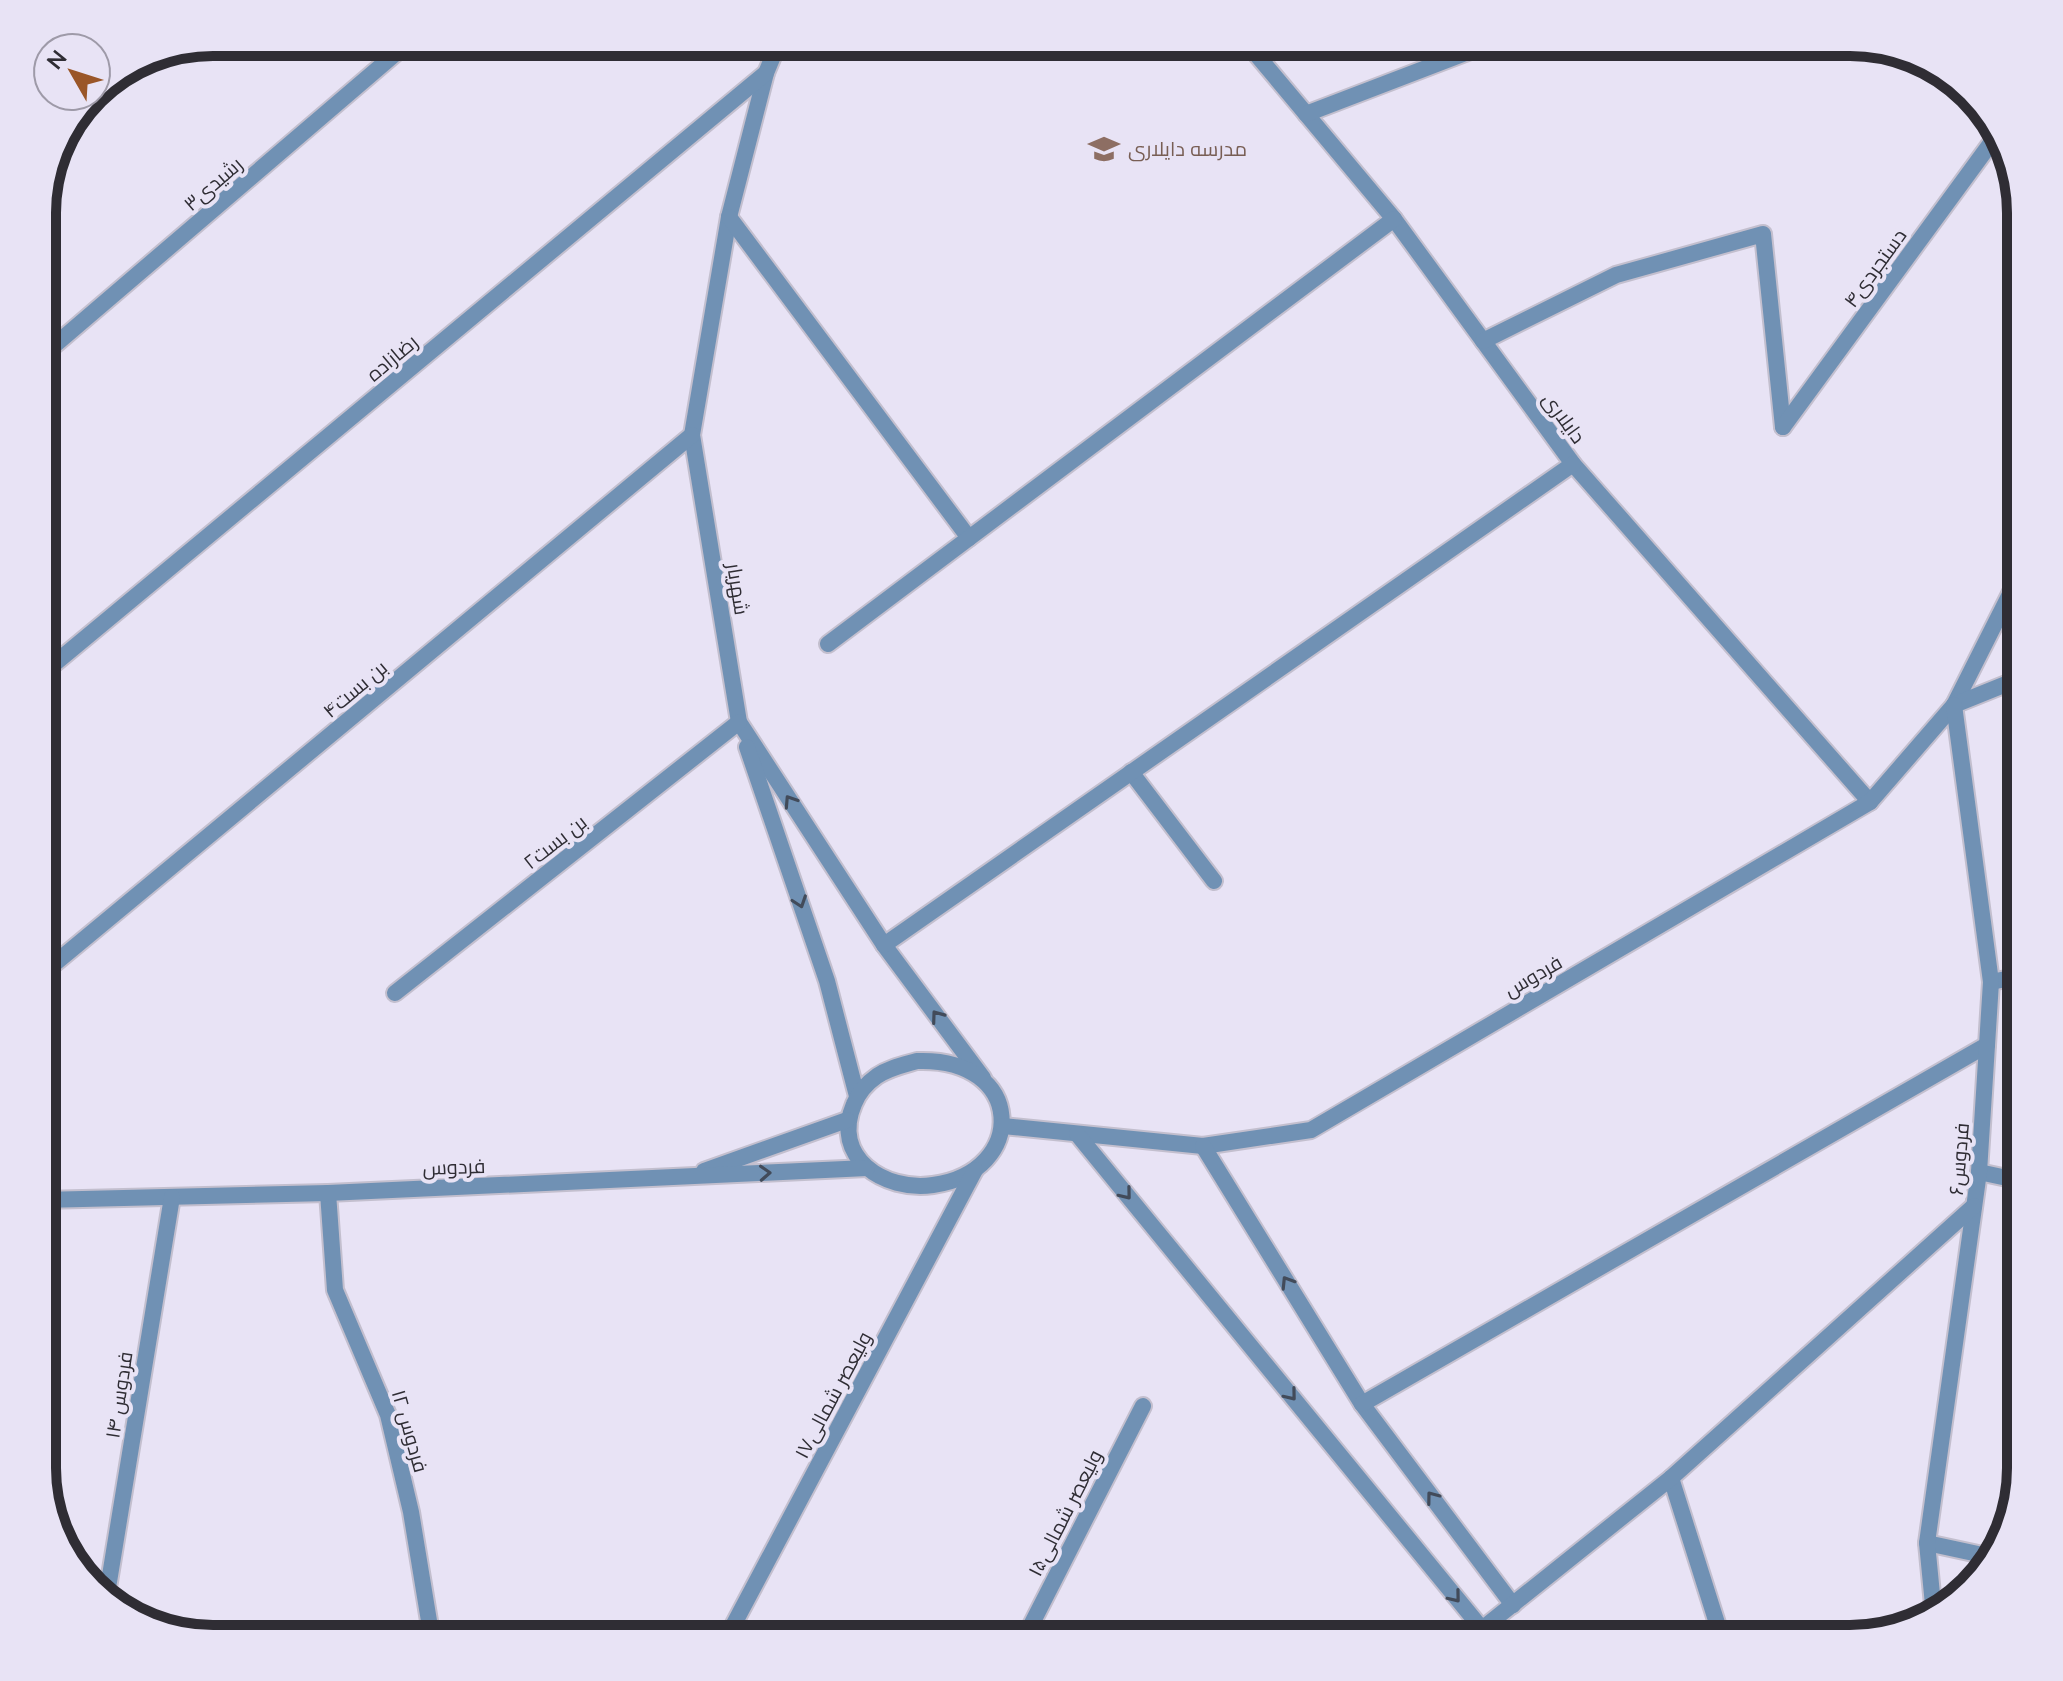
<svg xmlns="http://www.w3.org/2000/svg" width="2063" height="1681" viewBox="0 0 2063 1681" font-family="Mulish,Cairo,sans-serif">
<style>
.green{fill:#bcc69a}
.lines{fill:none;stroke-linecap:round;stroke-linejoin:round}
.minor-casing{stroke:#c3bfce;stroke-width:20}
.minor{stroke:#7091b4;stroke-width:16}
.oneway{stroke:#424b5a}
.labels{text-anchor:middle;stroke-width:8;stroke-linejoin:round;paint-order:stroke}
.education-label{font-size:20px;fill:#785e54;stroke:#e8e3f5;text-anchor:start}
.street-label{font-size:20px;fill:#2f2d34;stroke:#e8e3f5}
.rim{fill:none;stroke:#2f2d34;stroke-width:10}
</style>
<rect width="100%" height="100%" fill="#e8e3f5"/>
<path class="green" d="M826,42H897L878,57L821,58Z"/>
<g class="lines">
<defs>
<g id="minor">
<path d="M779,42L766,73L729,217L692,435L739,722L884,945L983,1078"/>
<path d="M1246,42L1394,219L1573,464L1870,802"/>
<path d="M1306,114L1494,42"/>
<path d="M729,217L969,538"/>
<path d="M1483,341L1616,275L1763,234L1783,427"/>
<path d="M42,356L409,42"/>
<path d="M1783,427L1999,132"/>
<path d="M828,644L1394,219"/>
<path d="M42,674L766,73"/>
<path d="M1954,705L2013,588L2021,579"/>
<path d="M747,747L827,981L857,1096"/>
<path d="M1131,772L1214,881"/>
<path d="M884,945L1573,464"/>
<path d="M42,974L692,435"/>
<path d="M1991,982L2021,976"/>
<path d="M395,993L739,722"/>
<path d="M917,1061C1026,1057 1028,1172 933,1185C884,1192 831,1157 854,1104C858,1094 867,1083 877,1076C889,1068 903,1065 917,1061Z"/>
<path d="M1003,1126L1203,1146L1311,1130L1870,802L1954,705L2021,678"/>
<path d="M1077,1134L1482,1629"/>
<path d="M1203,1146L1362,1404L1513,1605"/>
<path d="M704,1171L847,1120"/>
<path d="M1979,1172L2021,1181"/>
<path d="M328,1193L335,1290L388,1415L411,1512L432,1639"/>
<path d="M42,1200L328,1193L867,1168"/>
<path d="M1362,1404L1987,1045"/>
<path d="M1671,1478L1722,1639"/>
<path d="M1927,1543L1992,1557"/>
<path d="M106,1600L172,1197"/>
<path d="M1934,1615L1927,1543L1979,1172L1991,982L1954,705"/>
<path d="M726,1639L975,1170"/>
<path d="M1024,1639L1143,1406"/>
<path d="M1473,1639L1482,1629L1671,1478L1974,1206"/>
</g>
</defs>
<use href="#minor" class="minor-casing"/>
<use href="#minor" class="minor"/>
</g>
<defs><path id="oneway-chevron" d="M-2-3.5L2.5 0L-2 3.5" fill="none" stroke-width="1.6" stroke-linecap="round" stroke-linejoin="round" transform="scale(2)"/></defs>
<g class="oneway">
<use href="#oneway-chevron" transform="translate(790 801) rotate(-123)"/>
<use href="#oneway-chevron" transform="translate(800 902) rotate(71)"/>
<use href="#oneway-chevron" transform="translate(937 1016) rotate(-126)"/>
<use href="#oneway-chevron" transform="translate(765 1173) rotate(-3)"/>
<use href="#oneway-chevron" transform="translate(1126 1194) rotate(51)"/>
<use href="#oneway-chevron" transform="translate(1287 1282) rotate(-122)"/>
<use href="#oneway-chevron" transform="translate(1291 1395) rotate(51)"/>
<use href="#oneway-chevron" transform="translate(1432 1497) rotate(-127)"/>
<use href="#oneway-chevron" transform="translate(1455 1597) rotate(51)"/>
</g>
<defs>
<symbol id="school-bare" viewBox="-9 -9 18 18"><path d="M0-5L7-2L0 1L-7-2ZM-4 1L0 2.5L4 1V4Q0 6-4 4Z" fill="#8d6e63" stroke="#e8e3f5" stroke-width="2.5" paint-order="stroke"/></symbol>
</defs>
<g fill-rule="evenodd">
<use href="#school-bare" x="1082" y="127" width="44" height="44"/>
</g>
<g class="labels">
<g class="education-label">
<text x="1128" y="156">مدرسه دایلاری</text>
</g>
<g class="street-label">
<text transform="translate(213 184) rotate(-41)" y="7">رشیدی۳</text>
<text transform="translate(1875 268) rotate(-54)" y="7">دستجردی۴</text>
<text transform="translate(392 358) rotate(-40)" y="7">رضازاده</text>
<text transform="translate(1564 418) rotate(54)" y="7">دایلاری</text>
<text transform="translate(738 589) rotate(81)" y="7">شهریار</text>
<text transform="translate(355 689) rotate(-40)" y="7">بن بست۴</text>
<text transform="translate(555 842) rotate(-38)" y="7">بن بست۲</text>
<text transform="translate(1533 976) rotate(-30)" y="7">فردوس</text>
<text transform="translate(1959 1159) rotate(-85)" y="7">فردوس۶</text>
<text transform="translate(454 1167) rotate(-2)" y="7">فردوس</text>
<text transform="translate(119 1395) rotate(-81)" y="7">فردوس ۱۴</text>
<text transform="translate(833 1395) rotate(-62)" y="7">ولیعصر شمالی۱۷</text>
<text transform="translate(410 1431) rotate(74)" y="7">فردوس ۱۲</text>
<text transform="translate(1065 1513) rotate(-63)" y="7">ولیعصر شمالی۱۵</text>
</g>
</g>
<path d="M0 0H2063V1681H0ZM213 56H1850A157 157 0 0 1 2007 213V1468A157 157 0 0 1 1850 1625H213A157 157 0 0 1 56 1468V213A157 157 0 0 1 213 56Z" fill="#e8e3f5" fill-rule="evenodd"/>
<path class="rim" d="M213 56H1850A157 157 0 0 1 2007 213V1468A157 157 0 0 1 1850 1625H213A157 157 0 0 1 56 1468V213A157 157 0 0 1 213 56Z"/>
<g transform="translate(72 72) rotate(309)"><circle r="38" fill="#e8e3f5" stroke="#9e9aa8" stroke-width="2"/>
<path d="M0-6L14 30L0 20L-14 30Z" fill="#9a5628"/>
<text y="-12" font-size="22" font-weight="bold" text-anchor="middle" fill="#2f2d34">N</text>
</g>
</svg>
